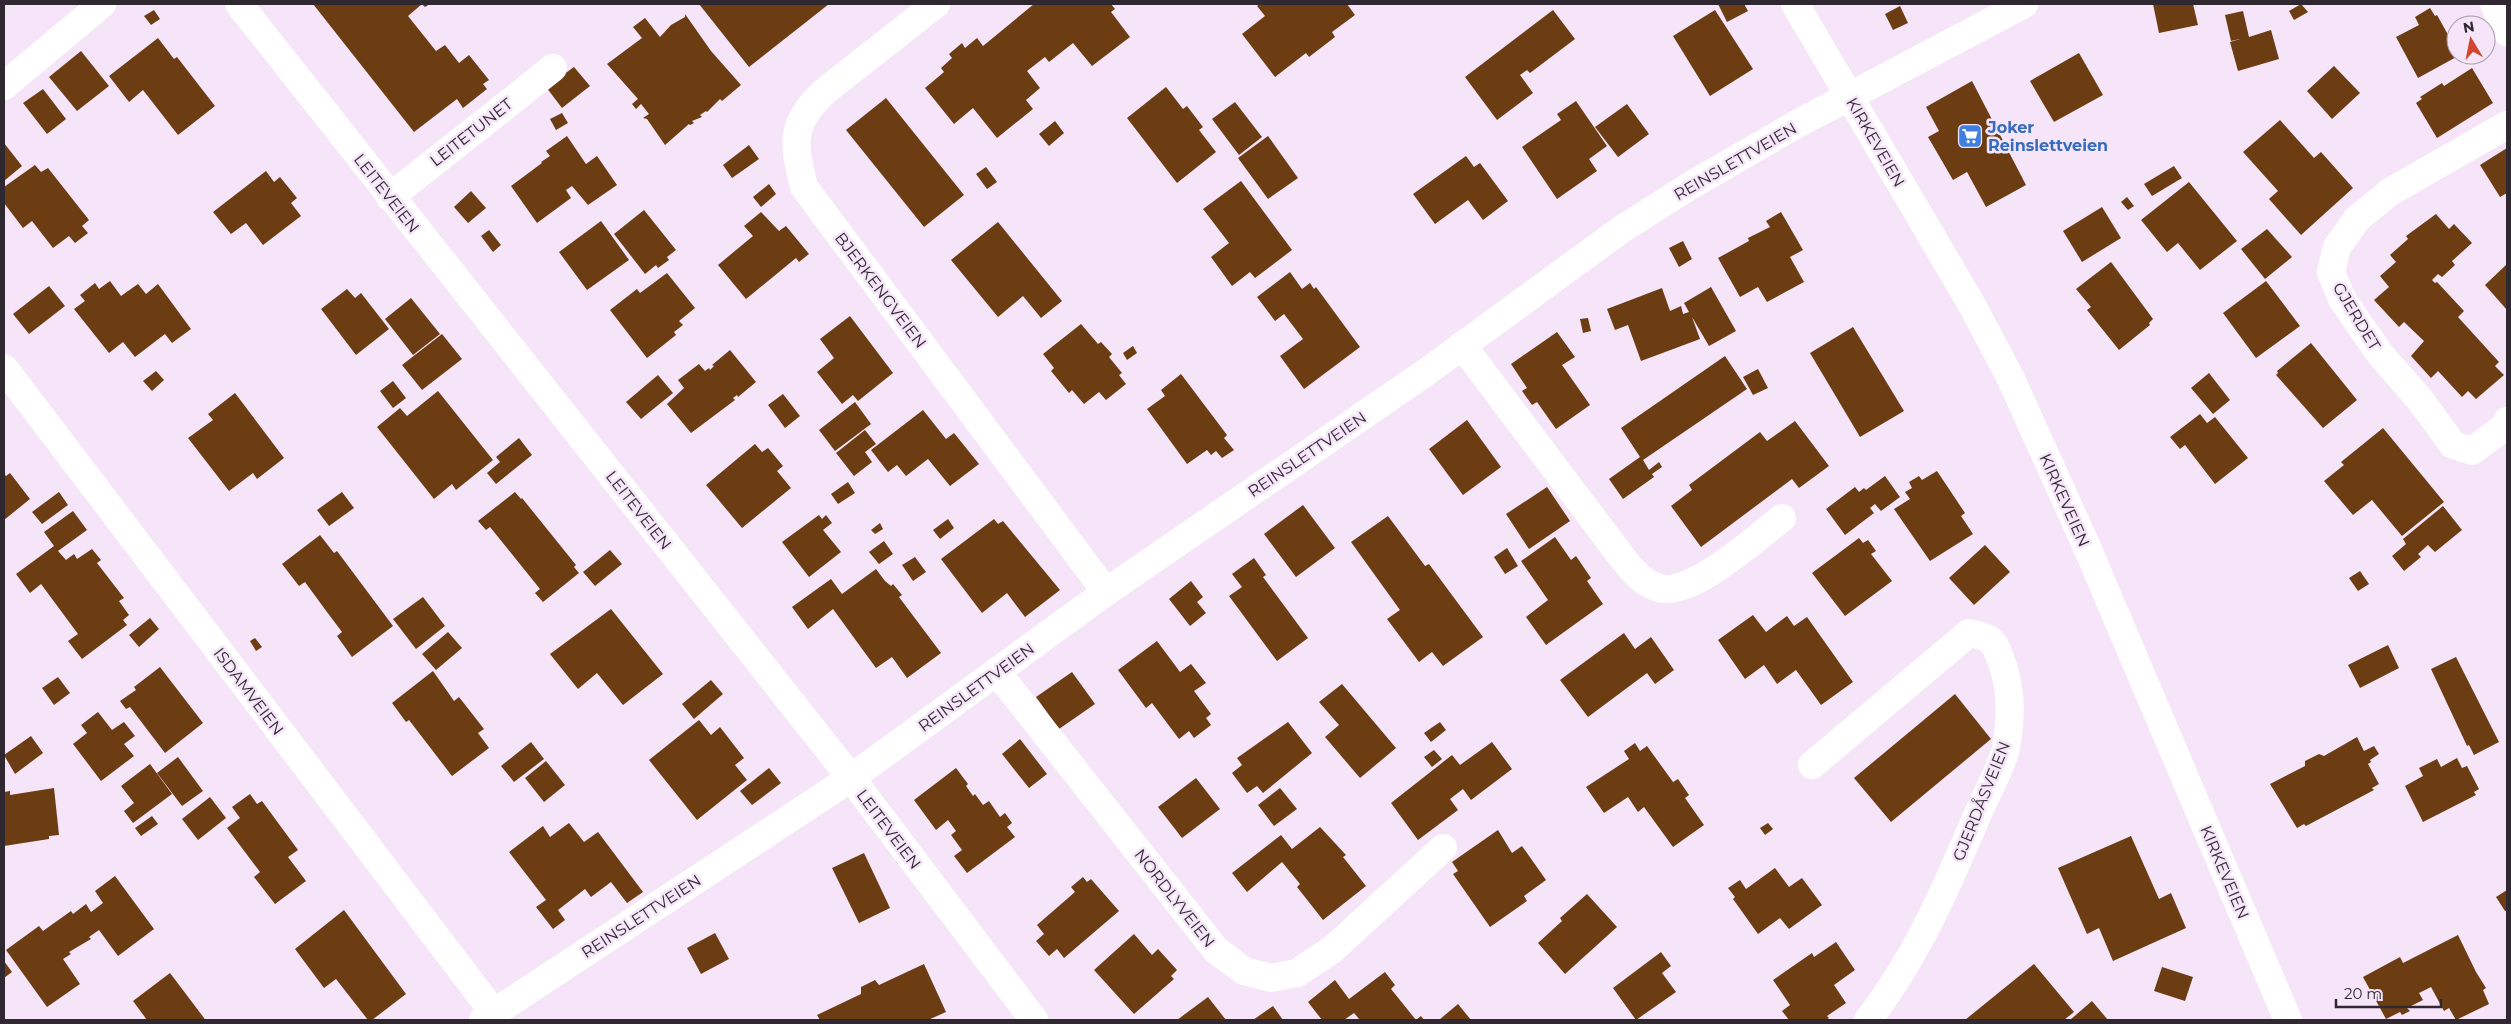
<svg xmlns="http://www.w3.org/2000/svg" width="2511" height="1024" viewBox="0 0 2511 1024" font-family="Montserrat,sans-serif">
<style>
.building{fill:#6c3c13}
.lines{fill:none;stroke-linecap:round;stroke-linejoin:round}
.minor{stroke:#fff;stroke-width:28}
.major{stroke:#fff;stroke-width:28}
.labels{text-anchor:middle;stroke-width:5;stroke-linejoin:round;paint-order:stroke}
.shop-label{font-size:16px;font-weight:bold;fill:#366cbe;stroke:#f6e5f9;text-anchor:start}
.street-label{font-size:16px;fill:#2f2830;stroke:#f6e5f9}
</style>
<rect width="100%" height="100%" fill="#f6e5f9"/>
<g class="building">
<path d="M313,4H430L425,7L422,4L408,16L436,51L445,45L459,63L469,55L489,80L483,84L487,89L463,108L457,99L414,132Z"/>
<path d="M699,4H829L749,67Z"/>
<path d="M1034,4H1111L1115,9L1111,12L1130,37L1092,66L1073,43L1049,62L1045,57L1027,71L1040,88L1026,100L1033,109L997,138L973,108L954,124L925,88L944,72L941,68L952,58L949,54L962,43L965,48L977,38L983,46Z"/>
<path d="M1260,4H1347L1355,15L1332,32L1335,37L1309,57L1306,53L1275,77L1242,34L1265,16L1257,6Z"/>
<path d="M1718,4H1744L1748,11L1727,22Z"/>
<path d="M2153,4H2193L2198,25L2159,33Z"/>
<path d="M2301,4L2308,12L2294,20L2289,11Z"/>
<path d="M1900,6L1908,23L1893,30L1885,14Z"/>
<path d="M2430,8L2435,16L2437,15L2456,49V55H2460L2418,78L2396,37L2419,25L2415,17Z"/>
<path d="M154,10L160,19L151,25L144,16Z"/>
<path d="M1553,10L1575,39L1530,73L1527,70L1520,75L1533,93L1497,120L1465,77Z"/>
<path d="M1715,10L1753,69L1710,96L1673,36Z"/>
<path d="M2243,11L2249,37L2271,30L2279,59L2238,71L2230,42L2240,39L2231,41L2225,15Z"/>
<path d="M685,14L711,51L741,85L722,101L720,99L707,112L706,111L700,115L702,117L692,121L694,123L690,125L689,124L665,145L647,119L643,118L649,114L641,104L636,109L632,104L638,99L607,64L642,38L633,27L645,18L660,37L671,25L685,17Z"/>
<path d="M158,38L174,59L177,57L215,106L178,135L143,90L129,102L109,76Z"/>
<path d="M81,51L109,86L77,111L49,77Z"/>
<path d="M2079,53L2103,95L2054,122L2030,81Z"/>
<path d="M2334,66L2360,93L2332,119L2307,91Z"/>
<path d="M574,67L590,86L562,108L546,87Z"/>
<path d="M2472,68L2493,103L2437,138L2416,103L2422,99L2420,97L2442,83L2444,86Z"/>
<path d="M1972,81L2026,185L1986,207L1967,172L1953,180L1928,137L1939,131L1926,107Z"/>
<path d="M1166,87L1183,109L1187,106L1203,127L1199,130L1216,152L1177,183L1127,118Z"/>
<path d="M43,89L66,119L47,134L23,103Z"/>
<path d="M886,98L964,195L924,227L846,130Z"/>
<path d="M1576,101L1607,146L1589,159L1597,171L1557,199L1522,147L1561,120L1557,114Z"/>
<path d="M1235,102L1262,137L1239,155L1212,119Z"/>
<path d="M1627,104L1649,134L1618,157L1595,127Z"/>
<path d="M562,113L568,123L556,130L550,119Z"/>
<path d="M2280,120L2314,158L2321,152L2353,188L2301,235L2269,199L2278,191L2243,152Z"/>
<path d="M1055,121L1064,133L1049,146L1039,134Z"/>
<path d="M567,136L586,164L597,156L617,185L588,205L572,186L566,190L571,198L537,223L511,186L542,163L541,162L550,156L546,151Z"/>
<path d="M1268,136L1298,178L1268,199L1238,158Z"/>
<path d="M4,143L22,166L4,181Z"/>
<path d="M749,145L759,159L732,178L723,165Z"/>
<path d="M2507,148V193L2500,197L2480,165Z"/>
<path d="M1466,156L1474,167L1480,163L1508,201L1483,220L1468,200L1435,224L1413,194Z"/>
<path d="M35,165L41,172L48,168L89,220L82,226L88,233L75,243L69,236L53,248L32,221L23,228L4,203V187Z"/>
<path d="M2174,166L2182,178L2152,196L2144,184Z"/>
<path d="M986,167L997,182L987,189L976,174Z"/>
<path d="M266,171L274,182L280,177L297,198L291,203L301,216L263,245L246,223L231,234L213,212Z"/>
<path d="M1241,181L1292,250L1255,278L1250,272L1232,286L1211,257L1229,243L1203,209Z"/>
<path d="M2189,182L2237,241L2200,270L2178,243L2167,252L2141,220Z"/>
<path d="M769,184L776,194L761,207L753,197Z"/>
<path d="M471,191L486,208L468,223L454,207Z"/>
<path d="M2127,197L2134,206L2128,210L2121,202Z"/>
<path d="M2102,207L2121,238L2082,262L2063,231Z"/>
<path d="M644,210L676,250L667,257L669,260L658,268L656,265L645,274L614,234Z"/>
<path d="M761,212L779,231L786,226L809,254L799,262L796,258L746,299L718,265L753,236L744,226Z"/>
<path d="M1781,212L1803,250L1790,257L1804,282L1767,302L1758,287L1740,297L1718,258L1749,241L1748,238L1770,227L1766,221Z"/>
<path d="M2436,214L2449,229L2454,224L2472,243L2452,261L2455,265L2442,277L2438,274L2432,280L2435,283L2437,282L2464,311L2458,317L2499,362L2495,366L2504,375L2476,399L2468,391L2462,397L2438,371L2431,378L2411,356L2424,341L2404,322L2399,327L2374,300L2389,287L2380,276L2396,262L2390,255L2408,239L2406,236Z"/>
<path d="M601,221L629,260L587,290L559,252Z"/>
<path d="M998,222L1062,301L1041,318L1023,296L998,317L951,260Z"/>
<path d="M2267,229L2292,257L2265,279L2241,249Z"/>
<path d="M489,230L501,245L493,252L481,236Z"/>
<path d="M1683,241L1692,259L1679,267L1669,248Z"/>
<path d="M2111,262L2153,319L2149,323L2150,325L2119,350L2087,310L2091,307L2076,289Z"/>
<path d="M2507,264V310L2485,285Z"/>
<path d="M1290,272L1302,289L1310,283L1314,289L1316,287L1360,347L1304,389L1280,356L1303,339L1284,314L1275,321L1257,297Z"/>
<path d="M667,273L695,308L679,321L683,325L674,332L676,335L647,358L610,310L637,289L640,293Z"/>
<path d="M110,281L121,296L138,284L146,294L158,284L191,329L172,343L165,334L135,357L123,342L109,353L74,309L85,301L80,295L95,283L99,289Z"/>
<path d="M2266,281L2300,326L2256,358L2223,313Z"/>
<path d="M49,286L65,306L29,334L13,314Z"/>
<path d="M1711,287L1736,331L1709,346L1692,317L1700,339L1641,361L1628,325L1615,330L1607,309L1662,288L1670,311L1681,306L1683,314L1689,312L1684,303Z"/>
<path d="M347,289L355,298L361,293L389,329L356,355L321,309Z"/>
<path d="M411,298L440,334L413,355L385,319Z"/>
<path d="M850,316L893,373L858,401L853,395L842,404L817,372L834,358L820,339Z"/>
<path d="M1588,318L1591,331L1583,333L1580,319Z"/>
<path d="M1081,324L1098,344L1101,342L1112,354L1109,357L1122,373L1119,375L1126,384L1106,400L1099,392L1084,404L1072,390L1069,393L1051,371L1054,368L1043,354Z"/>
<path d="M1853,327L1904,411L1860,437L1810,353Z"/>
<path d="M1557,332L1575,357L1562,365L1590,405L1556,429L1537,402L1532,405L1522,391L1527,388L1511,364Z"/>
<path d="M442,334L462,359L422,390L402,365Z"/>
<path d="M2311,343L2357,400L2323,428L2276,375L2278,373L2277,371Z"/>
<path d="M1133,346L1137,353L1127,360L1123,353Z"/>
<path d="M730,350L756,382L738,397L737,395L733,398L735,400L691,433L667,404L684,388L678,380L699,364L705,371L709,368L710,370L714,366L712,365Z"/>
<path d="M1725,356L1747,389L1643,460L1649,470L1659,462L1662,467L1652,474L1654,477L1623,499L1609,479L1640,457L1621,428Z"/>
<path d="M1758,369L1768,388L1753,395L1743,377Z"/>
<path d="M156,371L164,380L152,391L143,381Z"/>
<path d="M2209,373L2230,400L2213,414L2191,388Z"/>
<path d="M1181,374L1227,435L1224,438L1234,450L1222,458L1216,451L1211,455L1207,450L1187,464L1147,409L1165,396L1161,390Z"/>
<path d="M658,375L673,393L641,419L626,402Z"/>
<path d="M393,381L406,398L393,408L380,391Z"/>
<path d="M438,391L493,460L456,490L452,484L434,499L377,427L400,408L407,416Z"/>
<path d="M235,393L284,458L257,479L253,473L229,491L188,438L213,420L208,414Z"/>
<path d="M783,394L800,416L785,428L768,405Z"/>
<path d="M855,402L871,424L835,451L819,430Z"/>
<path d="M923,410L946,439L954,433L979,464L950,486L928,459L906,476L897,465L888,472L871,450Z"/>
<path d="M2200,414L2207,423L2215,417L2248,458L2215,484L2185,445L2180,449L2170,437Z"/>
<path d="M1467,420L1501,467L1463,495L1429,449Z"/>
<path d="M1795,421L1829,466L1799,488L1792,479L1701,547L1671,506L1692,490L1689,485L1760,432L1767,441Z"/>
<path d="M2383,428L2444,502L2402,536L2372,500L2353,515L2324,481L2344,465L2341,462Z"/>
<path d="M865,430L876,444L865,452L872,462L854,476L836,453Z"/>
<path d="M519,438L532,455L496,484L487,473L500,462L496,457Z"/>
<path d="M755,444L762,452L768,448L783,466L777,471L791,488L742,528L706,485Z"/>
<path d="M1937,471L1965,513L1961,516L1973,534L1930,561L1894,509L1910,499L1905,492L1912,488L1909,482L1919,476L1922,480Z"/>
<path d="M10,473L30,499L4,520V474L6,476Z"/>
<path d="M1885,476L1900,497L1881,511L1875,504L1870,508L1874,513L1845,535L1826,509L1855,487L1859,492L1864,488L1866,490Z"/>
<path d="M848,482L855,493L838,504L831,494Z"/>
<path d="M1547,487L1570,521L1529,549L1506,514Z"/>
<path d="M59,492L68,505L42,524L32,512Z"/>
<path d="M342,492L354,508L329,526L317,510Z"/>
<path d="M515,492L521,499L522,498L576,565L574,567L579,573L543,602L535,593L540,589L490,527L486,530L478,521Z"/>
<path d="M1303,505L1335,548L1296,577L1264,534Z"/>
<path d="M2443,506L2462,530L2435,552L2428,545L2418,554L2421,557L2404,571L2392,556L2406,544L2403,539Z"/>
<path d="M73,511L87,530L58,551L66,560L74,554L77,559L92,549L101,560L97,563L124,598L119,601L129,615L123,620L127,625L82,659L68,641L78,634L41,584L30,593L16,574L54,546L44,532Z"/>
<path d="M819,515L822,519L826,515L832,523L823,530L841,552L809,577L782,542Z"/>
<path d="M1388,516L1425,566L1429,564L1483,637L1443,666L1432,652L1419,662L1387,619L1400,610L1351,542Z"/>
<path d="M948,519L954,528L940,539L933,530Z"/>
<path d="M994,519L998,524L1003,521L1060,590L1025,617L1007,593L982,613L941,559Z"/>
<path d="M880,523L883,529L875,534L871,530Z"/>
<path d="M320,535L334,553L337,551L393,626L352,657L337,636L342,632L324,608L305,582L299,586L282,564Z"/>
<path d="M1555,537L1571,560L1576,556L1591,578L1587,581L1603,604L1546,645L1526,617L1548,600L1521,561Z"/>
<path d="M1859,538L1863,543L1868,540L1876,551L1871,554L1892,581L1845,616L1812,573Z"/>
<path d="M884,541L893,554L879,564L869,552Z"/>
<path d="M1985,545L2010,572L1974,605L1949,578Z"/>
<path d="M1507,548L1518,566L1505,574L1494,557Z"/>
<path d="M610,550L622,564L595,586L583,572Z"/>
<path d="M915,557L926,572L913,581L902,565Z"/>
<path d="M1254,558L1266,575L1263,577L1308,638L1277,661L1229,596L1242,587L1232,574Z"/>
<path d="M876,569L885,581L891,586L893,584L902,595L899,597L941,653L907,678L892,657L876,668L833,609L808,629L792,607L831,579L842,594Z"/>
<path d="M2360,571L2369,584L2358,591L2349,578Z"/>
<path d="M1191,581L1203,597L1197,602L1206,613L1190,626L1169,599Z"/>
<path d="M423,597L445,626L416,649L393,619Z"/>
<path d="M611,609L663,674L623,705L597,673L578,689L550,654Z"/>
<path d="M1753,615L1766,632L1787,616L1794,626L1807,617L1853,682L1821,705L1796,670L1777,684L1764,665L1745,679L1718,640Z"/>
<path d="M150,618L159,629L139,647L129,635Z"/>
<path d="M448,632L462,648L436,670L422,654Z"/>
<path d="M1624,633L1635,649L1651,637L1674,670L1655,684L1647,673L1588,717L1560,680Z"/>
<path d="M255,638L262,647L256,651L250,641Z"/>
<path d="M1157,641L1180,672L1191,664L1206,683L1194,691L1211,714L1206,718L1211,725L1194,738L1189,731L1179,739L1152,703L1146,708L1118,670Z"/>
<path d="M2388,645L2399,668L2360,688L2348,665Z"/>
<path d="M2456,657L2499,742L2474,755L2469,745L2467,746L2431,669Z"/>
<path d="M160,667L203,723L165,753L130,707L126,709L120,701L136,690L134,687Z"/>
<path d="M433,671L454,701L459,697L484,729L478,733L489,748L452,776L409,720L406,722L392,703Z"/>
<path d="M1072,672L1095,704L1059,729L1036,697Z"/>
<path d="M58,677L70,693L54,705L42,688Z"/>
<path d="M711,680L723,694L694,719L682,704Z"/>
<path d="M1342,684L1396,748L1360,778L1325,737L1339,725L1319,702Z"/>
<path d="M1955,694L1991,739L1891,822L1854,778Z"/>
<path d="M98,712L112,730L124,722L135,736L124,744L134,756L101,781L73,744L87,733L81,725Z"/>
<path d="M699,720L711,735L720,727L744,758L735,765L747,780L697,820L649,760Z"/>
<path d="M1288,722L1312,753L1263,793L1257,786L1247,793L1232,773L1242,765L1237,758Z"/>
<path d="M1440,722L1446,730L1431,742L1424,733Z"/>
<path d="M31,736L43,753L15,774L4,755Z"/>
<path d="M2357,737L2364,751L2374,746L2379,754L2370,760L2371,762L2368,764L2379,784L2372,788L2374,790L2306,826L2304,824L2297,828L2270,784L2305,766V761L2319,754L2324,756Z"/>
<path d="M1020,739L1047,774L1029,788L1002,754Z"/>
<path d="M531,742L544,759L514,782L501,766Z"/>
<path d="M1492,742L1512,769L1471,800L1463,789L1450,799L1458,810L1418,840L1391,803L1452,755L1460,765Z"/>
<path d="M1635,743L1640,751L1647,746L1673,782L1678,779L1689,795L1685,798L1704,825L1673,847L1644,807L1638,812L1628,797L1604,813L1586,787L1629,759L1624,751Z"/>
<path d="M1434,750L1442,759L1432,767L1424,757Z"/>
<path d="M178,757L203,791L182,806L157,773Z"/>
<path d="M2457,758L2462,768L2467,766L2479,789L2474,792L2476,795L2423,822L2405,786L2423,776L2419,768L2437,759L2441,767Z"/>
<path d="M546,761L565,785L544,802L525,778Z"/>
<path d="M150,764L172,794L133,823L124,811L134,803L121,786Z"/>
<path d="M769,768L781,783L752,805L740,791Z"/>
<path d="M956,768L968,784L966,786L973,796L975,794L983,805L989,801L1000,817L1005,813L1012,823L1007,827L1015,837L967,873L954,856L962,850L951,835L956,831L948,820L936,830L914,800Z"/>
<path d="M1196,778L1220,809L1182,838L1158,807Z"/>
<path d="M54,788L59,835L49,836V839L4,846V792L10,791V795Z"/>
<path d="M1280,788L1297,809L1274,826L1258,805Z"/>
<path d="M250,794L257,804L262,801L298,850L288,857L306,881L275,904L254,877L260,872L227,828L240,818L232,807Z"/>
<path d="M210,797L226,818L198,840L182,819Z"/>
<path d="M152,816L158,824L141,836L135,828Z"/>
<path d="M569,823L584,842L598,832L643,892L627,903L611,882L591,897L585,889L558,910L565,920L553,929L536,907L546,900L509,852L543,826L550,837Z"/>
<path d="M1768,823L1773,829L1765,835L1760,828Z"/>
<path d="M1320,827L1346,855L1343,857L1366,886L1323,920L1297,887L1300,884L1282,862L1247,892L1232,873L1281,835L1292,849Z"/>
<path d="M1498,830L1512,853L1522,846L1546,880L1524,896L1527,901L1490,927L1453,874L1458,871L1452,862Z"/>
<path d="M2131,836L2159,899L2171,893L2186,928L2113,961L2099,928L2087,934L2058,868Z"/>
<path d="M864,853L890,908L859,923L832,868Z"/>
<path d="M1775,868L1789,887L1802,878L1822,905L1789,929L1780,918L1758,934L1733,899L1735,897L1728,888L1740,880L1746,889Z"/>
<path d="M115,876L154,929L118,956L99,930L89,937L91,939L69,952L71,954L63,959L80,984L47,1007L6,950L39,926L43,931L71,911L73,914L86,904L91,912L103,903L95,891Z"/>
<path d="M1083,877L1087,882L1091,879L1119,911L1064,958L1057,949L1049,956L1036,941L1044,934L1037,925L1075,892L1071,887Z"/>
<path d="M2507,890V911H2505L2496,897Z"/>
<path d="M1587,894L1617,927L1565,974L1538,943L1562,921L1560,918Z"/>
<path d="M344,910L406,994L372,1020H368L336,979L324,988L295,949Z"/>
<path d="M715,933L729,959L701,974L687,948Z"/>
<path d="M1134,934L1152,955L1158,949L1177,970L1171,976L1174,979L1134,1014L1094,970Z"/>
<path d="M2458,935L2476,972L2486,988L2483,990L2489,1004L2456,1020L2449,1008L2444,1011L2431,987L2419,993L2423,1000L2407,1008L2410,1011L2402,1015L2400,1012L2386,1019L2363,977L2400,957L2403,963Z"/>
<path d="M1836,942L1855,970L1834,985L1846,1003L1827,1016L1829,1018L1826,1020H1789L1782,1011L1790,1005L1773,980L1812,953L1814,957Z"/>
<path d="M1661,952L1671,966L1662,973L1676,992L1636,1020L1613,988Z"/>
<path d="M4,961L12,972L4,978Z"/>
<path d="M924,964L946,1012L928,1020H820L817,1015L861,994V987L875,980L879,985Z"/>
<path d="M2034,964L2074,1012L2064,1020H1965Z"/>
<path d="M2162,967L2193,977L2185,1001L2154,991Z"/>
<path d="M1385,972L1395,985L1391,989L1416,1020L1421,1016L1424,1020H1360L1354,1013L1344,1020H1322L1308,1002L1335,980L1349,999Z"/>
<path d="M170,973L204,1018L205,1020H147L133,1001Z"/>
<path d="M1208,997L1226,1020H1177Z"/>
<path d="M2092,1001L2108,1020H2070Z"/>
<path d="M1458,1004L1471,1020H1439Z"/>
<path d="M1273,1006L1283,1020H1253Z"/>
</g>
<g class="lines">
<g class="minor">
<path d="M239,4L851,778L1034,1020"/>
<path d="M936,4L825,91C790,124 793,142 804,187L1106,592"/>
<path d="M2494,4L2507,32"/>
<path d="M4,86L102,4"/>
<path d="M2507,125L2390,192L2357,219L2337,247L2331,272L2342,299L2380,354L2421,401L2453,445L2472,451L2503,428L2507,421"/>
<path d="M390,197L553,68"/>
<path d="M1462,345L1624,560C1633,571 1642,582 1656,587C1688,601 1757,537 1782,518"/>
<path d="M4,368L494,1013"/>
<path d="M997,672L1216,950L1244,971L1271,978L1297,973L1333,949L1443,848"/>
<path d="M1812,765L1969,633C1994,637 1995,643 2003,666C2012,694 2011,719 2006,748C2001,769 1988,791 1979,811C1948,884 1917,957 1868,1020"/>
<path d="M483,1020L851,778L1106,592L1425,373L1622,229L1693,184L1797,124L2024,4"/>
</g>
<path class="major" d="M1795,4L1972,305L2011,379L2086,545L2288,1020"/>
</g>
<defs>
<symbol id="supermarket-square" viewBox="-11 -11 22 22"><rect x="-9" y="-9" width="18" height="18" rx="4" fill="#3f7fe0" stroke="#f6e5f9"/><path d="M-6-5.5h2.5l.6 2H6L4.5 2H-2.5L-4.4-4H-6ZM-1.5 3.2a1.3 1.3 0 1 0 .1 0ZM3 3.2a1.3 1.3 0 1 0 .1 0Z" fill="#fff"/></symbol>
</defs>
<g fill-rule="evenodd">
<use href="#supermarket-square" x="1956" y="122" width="28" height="28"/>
</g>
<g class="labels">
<g class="shop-label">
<text x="1988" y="133">Joker<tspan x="1988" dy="18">Reinslettveien</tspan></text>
</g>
<g class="street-label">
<text transform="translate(471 132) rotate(-38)" y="6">LEITETUNET</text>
<text transform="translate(1876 142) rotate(60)" y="6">KIRKEVEIEN</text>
<text transform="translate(1735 161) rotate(-30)" y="6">REINSLETTVEIEN</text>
<text transform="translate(387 193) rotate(52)" y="6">LEITEVEIEN</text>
<text transform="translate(881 290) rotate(53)" y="6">BJERKENGVEIEN</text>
<text transform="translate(2357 316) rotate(59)" y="6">GJERDET</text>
<text transform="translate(1307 454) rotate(-34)" y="6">REINSLETTVEIEN</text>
<text transform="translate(2065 500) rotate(66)" y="6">KIRKEVEIEN</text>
<text transform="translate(639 510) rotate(52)" y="6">LEITEVEIEN</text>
<text transform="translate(976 687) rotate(-36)" y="6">REINSLETTVEIEN</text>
<text transform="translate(249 691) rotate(53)" y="6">ISDAMVEIEN</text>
<text transform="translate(1981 801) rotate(-68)" y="6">GJERDÅSVEIEN</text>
<text transform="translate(889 829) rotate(53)" y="6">LEITEVEIEN</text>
<text transform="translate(2225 872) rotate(67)" y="6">KIRKEVEIEN</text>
<text transform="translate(1175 898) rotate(52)" y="6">NORDLYVEIEN</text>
<text transform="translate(641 916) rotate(-33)" y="6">REINSLETTVEIEN</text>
</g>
</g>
<rect width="2511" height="1024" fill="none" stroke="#2f2830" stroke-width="10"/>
<g transform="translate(2471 40) rotate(350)"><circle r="24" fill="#f6e5f9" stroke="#a699a9"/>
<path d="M0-4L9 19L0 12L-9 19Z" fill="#d1462d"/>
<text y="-8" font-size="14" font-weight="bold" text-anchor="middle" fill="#2f2830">N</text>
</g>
<path d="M2336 999v8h105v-8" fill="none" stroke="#2f2830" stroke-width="2.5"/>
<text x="2344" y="999" font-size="15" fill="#2f2830" stroke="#f6e5f9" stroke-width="4" paint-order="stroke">20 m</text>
</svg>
